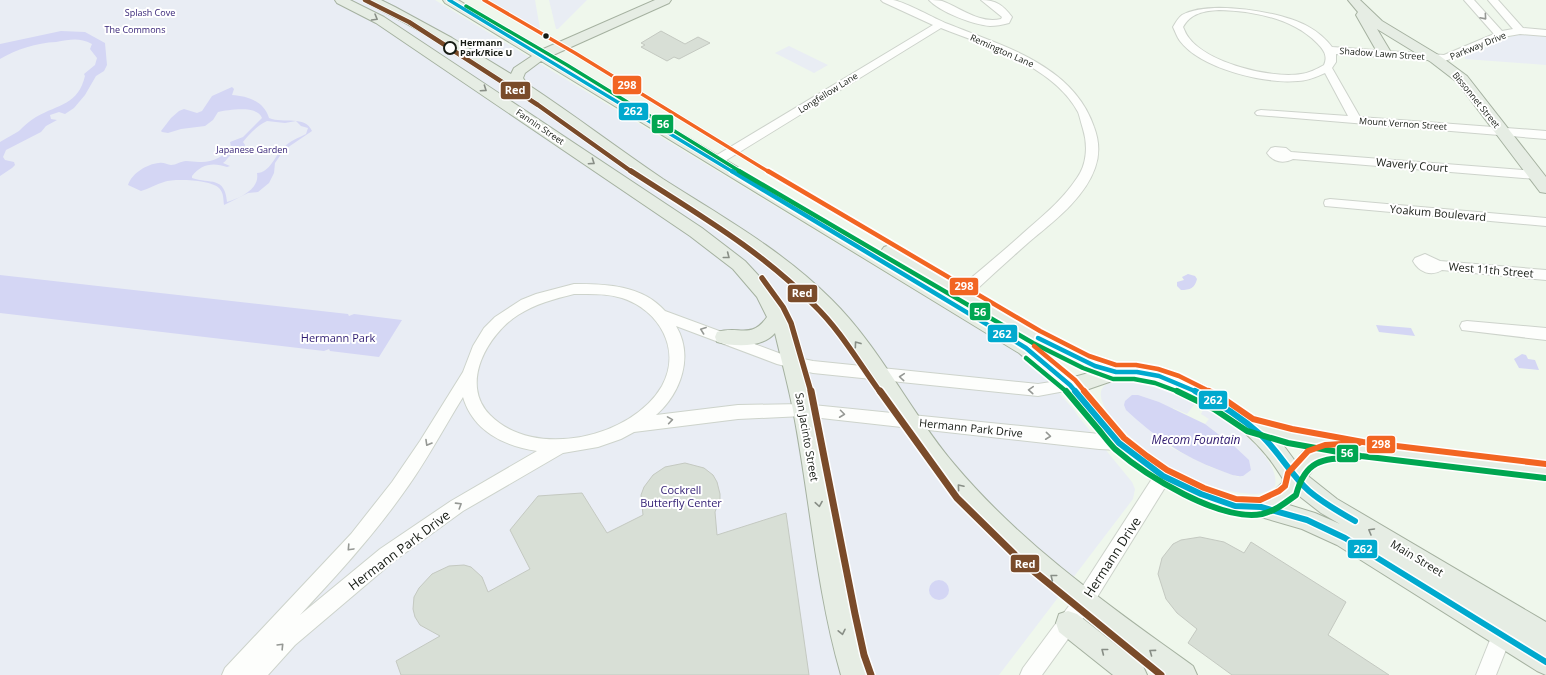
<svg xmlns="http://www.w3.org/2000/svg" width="1546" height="675" viewBox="0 0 1546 675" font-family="'Open Sans',sans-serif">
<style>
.green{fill:#e9edf4}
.water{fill:#d4d6f4;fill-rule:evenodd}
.building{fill:#d8dfd6;stroke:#c4c9c1}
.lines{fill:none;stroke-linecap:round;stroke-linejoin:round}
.minor-casing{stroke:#cdd3cb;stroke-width:2}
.major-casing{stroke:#a5b1a0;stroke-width:2}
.minor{fill:#fdfefc;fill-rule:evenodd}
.major{fill:#e6ede4;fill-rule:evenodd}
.bus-1-far2-casing{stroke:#fff;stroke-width:5.5}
.bus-1-far1-casing{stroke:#fff;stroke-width:8}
.bus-1-casing{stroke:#fff;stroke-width:9}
.bus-2-far2-casing{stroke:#fff;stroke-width:5.5}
.bus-2-far1-casing{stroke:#fff;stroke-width:8}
.bus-2-casing{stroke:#fff;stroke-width:9}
.bus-3-far2-casing{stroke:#fff;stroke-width:5.5}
.bus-3-far1-casing{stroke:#fff;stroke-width:8}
.bus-3-casing{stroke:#fff;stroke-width:9}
.bus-1-far2{stroke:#00a9ce;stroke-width:3.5}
.bus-1-far1{stroke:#00a9ce;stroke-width:4.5}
.bus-1{stroke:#00a9ce;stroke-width:6}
.bus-2-far2{stroke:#00a651;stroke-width:3.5}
.bus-2-far1{stroke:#00a651;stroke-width:4.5}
.bus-2{stroke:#00a651;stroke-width:6}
.bus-3-far2{stroke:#f26522;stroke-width:3.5}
.bus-3-far1{stroke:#f26522;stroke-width:4.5}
.bus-3{stroke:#f26522;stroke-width:6}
.rail-1-far2-casing{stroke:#fff;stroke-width:6}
.rail-1-far1-casing{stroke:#fff;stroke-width:8}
.rail-1-casing{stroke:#fff;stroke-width:10}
.rail-1-far2{stroke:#7a4b2a;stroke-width:4.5}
.rail-1-far1{stroke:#7a4b2a;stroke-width:5.5}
.rail-1{stroke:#7a4b2a;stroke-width:7}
.oneway{stroke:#959894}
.oneway2{stroke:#888e86}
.bus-dot{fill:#161b14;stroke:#fff;stroke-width:1.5}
.stop-dot{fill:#fff;stroke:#161b14;stroke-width:2}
.labels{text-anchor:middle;stroke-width:4;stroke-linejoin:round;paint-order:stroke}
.far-park-label{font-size:9px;fill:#301d73;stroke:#fff}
.far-stop-label{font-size:9px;font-weight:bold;fill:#161b14;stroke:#fff;text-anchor:start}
.far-street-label{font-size:9px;fill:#161b14;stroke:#fff}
.street-label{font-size:11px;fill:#161b14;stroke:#fff}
.park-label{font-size:11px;fill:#301d73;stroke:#fff}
.water-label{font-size:12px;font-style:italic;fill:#2c176c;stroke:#fff}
.near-street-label{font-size:13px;fill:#161b14;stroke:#fff}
.line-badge{stroke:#fff;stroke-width:1.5}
.badge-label{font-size:11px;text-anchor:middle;font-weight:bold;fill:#fff}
</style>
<rect width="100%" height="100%" fill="#eff7ec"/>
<g class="green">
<path d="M0,0H435L1024,357L1038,369L1074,410L1078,416L1132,482L1135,489L1133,499L999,675H0Z"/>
<path d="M487,0H535L540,29H537Z"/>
<path d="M549,0H587L558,29H556Z"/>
<path d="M1525,34L1546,36V65L1465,59V56L1515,35Z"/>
<path d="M789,46L828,65L814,73L775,53Z"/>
<path d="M1121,380L1156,385L1197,401L1187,414L1173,408L1170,447L1210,467L1239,477L1220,435L1205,424L1209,419L1201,414L1203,410L1201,409L1205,405C1226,418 1281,457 1275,486C1263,497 1250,494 1235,492C1212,488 1187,478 1167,466C1149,455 1062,386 1121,380Z"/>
</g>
<g class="water">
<path d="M61,31L85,32L105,43L107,65L104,71L96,76L85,95L74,108L65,114L59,112L50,115L51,119L57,120L46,126L41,132L6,150L3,157L5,160L14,162L15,165L12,168L0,176V142C6,138 13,135 19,131C24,126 29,121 36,117C59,104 78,105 85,76L84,74L95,65L97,58L90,49L92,44C78,37 70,40 56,42C36,43 17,49 0,59V44Z"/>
<path d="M232,87L234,89L232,95C247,96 264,101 269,118C284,124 305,115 312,131L284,150L275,163L274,173L269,183L258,192L248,193L224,205C223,199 224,193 219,188C211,180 175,178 164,182C156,184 149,189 141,191L128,185C132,173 147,164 159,163C164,162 167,165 171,165C176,165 181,161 186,161C191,161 194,162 199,162C211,163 224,157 231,147L230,142L243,137L262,118C258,105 229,110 218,112L213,120L205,126L181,129L168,133L162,132L161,131L171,118L179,111L184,109L197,113L202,111L212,96ZM267,121L285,123L296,121L301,126L308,128L306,134C298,138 290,141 284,147C275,155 270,173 257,173C260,189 240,198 227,202C225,176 210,184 192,178V176C201,164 213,162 227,167L230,166L223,163C226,161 228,157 231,155C237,152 243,153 245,145L243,142C249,134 258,125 267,121Z"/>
<path d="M1188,274L1195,276L1197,279C1195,288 1190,290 1181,290L1177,286V282L1184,280L1182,277Z"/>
<path d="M0,275L348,314L349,316L354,314L402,320L379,357L330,351L329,349L324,351L0,313Z"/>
<path d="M1376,325L1411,328L1415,336L1379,332Z"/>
<path d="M1522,354L1526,355L1528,359L1535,360L1539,370L1519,368L1514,359Z"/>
<path d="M1132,395H1138L1159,402L1205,424L1234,446L1249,460L1251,470L1243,476C1235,477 1227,473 1219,470C1183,457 1154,436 1126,410L1124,405L1125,401Z"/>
<circle cx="939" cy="590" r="10"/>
</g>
<g class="building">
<path d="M661,31L685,44L698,37L710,43L679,59L674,57L667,61L641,47L645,45L641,43Z"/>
<path d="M685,463L704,468L713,475L717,482L720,494V499L715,512L717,535L786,513L809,675H401L396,661L440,636L420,625L415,617L413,609L414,597L419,588L432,574L449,566L464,565L471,567L482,577L488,592L530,569L510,530L538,496L582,493L607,533L643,515L641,495L644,487L653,475L665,467Z"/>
<path d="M1200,537L1224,542L1244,553L1251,542L1346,602L1328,635L1389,675H1232L1188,643L1197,629L1177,613L1166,599L1158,574L1162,558L1173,544L1181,540Z"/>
</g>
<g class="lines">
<defs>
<g id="minor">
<path d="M881,0C885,0 889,0 893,0C906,2 935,19 948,24C1003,46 1073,65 1094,127C1099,140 1100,154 1095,168C1084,199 1053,222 1029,242C1011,258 993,274 975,291L960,297L955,296L953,292L955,288L965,283C983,268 1002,252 1020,236C1040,218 1062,201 1077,178C1087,164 1088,145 1083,129C1081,123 1080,117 1078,112C1053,66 987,46 941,28L720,164H712L710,161L712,158L933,25L883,2Z"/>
<path d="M929,0C933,0 938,0 942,1C961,8 979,24 1001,19L1002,17L981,0C996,0 1003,5 1012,17L1009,23C1002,25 996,26 990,26C974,25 940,12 929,0Z"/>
<path d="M1464,0H1474L1502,31L1513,29L1488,0H1498L1523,28L1546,30V36L1520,34L1503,37L1445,61L1336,54V62L1332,68L1360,117L1546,131V139L1257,115L1255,113L1257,111L1261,110L1348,116L1325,73C1316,77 1307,81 1298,81C1265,84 1201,69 1180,41C1177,37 1175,31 1173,27C1176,22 1178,18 1182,15C1208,0 1282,11 1309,27C1318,32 1326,39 1332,47L1444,55L1494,34ZM1219,10C1253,11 1292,18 1317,43C1324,50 1328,56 1324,65C1317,69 1309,73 1301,74C1271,79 1208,63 1189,38C1186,35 1185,31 1183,27C1191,13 1204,11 1219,10Z"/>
<path d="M1275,147L1286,148L1291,152L1536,171L1540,172L1542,175L1540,178L1536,179L1293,159C1283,164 1273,162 1267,153L1271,148Z"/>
<path d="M1330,199L1546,218V226L1325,206L1324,203L1325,200Z"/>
<path d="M1425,254L1440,261L1546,270V280L1442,270C1431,277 1419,272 1413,261L1415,258Z"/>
<path d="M574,284C606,284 642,285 665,311L784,355L813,361L1038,384L1070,379L1076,381L1078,385L1076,389L1038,396L813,373L777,364L676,326C694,356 681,393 656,415L738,405L803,404L1119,436L1125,438L1127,443L1125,448L1119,450L1099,449L803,416L738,419L634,432L621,439L598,447L563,453L463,511L394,561L295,645L268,675H222L225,668L351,534L392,482L420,441L463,372L473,346L484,328L495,317L521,300L536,294ZM574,294C590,294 606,293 622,298C659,310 682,349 662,386C632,438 534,460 490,415C459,384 488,334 518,315C535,304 554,299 574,294ZM463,397C473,431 504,446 537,451L451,501L380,549L300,615C337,575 373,536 404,492C426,462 443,429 463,397Z"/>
<path d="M1467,321L1546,328V340L1462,330L1460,326L1462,322Z"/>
<path d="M1163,469L1169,471L1172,476L1169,481L1091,607L1042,675H1020L1023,668L1077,595L1157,471Z"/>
<path d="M1505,617L1512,620L1515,627L1496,675H1476L1498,620Z"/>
</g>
<g id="major">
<path d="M335,0H350L384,17L702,228L745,261L770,288L793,331L813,410L843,578L857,642L867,675H841C816,589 810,498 793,410C788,384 781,359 775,333C762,348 735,347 717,342L715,337L717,332C739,325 751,340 767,317L757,297L733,269L690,236L376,23L337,3Z"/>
<path d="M365,0H381L395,7L452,38L511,74L514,68L532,56L445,3L443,0H458L541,50L655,0H671L669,3L551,56L883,254L881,251L884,247L890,245L896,247L1044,332L1093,357L1115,364H1135L1157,368L1201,384L1225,397L1256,418L1290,427L1362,440L1546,462V480L1351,456C1342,464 1327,457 1318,464C1314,467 1311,473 1308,476L1337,499L1546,622V675L1537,671L1337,545L1302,529L1261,517L1235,516L1193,501L1155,483L1112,449L1063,391L1019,353L541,61L525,73L523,78L527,84C573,114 617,148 663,179C721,216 782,250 831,299C880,347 910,412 954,464C1022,545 1108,605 1193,666L1197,675H1162L1049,588L990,534L963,506L926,461L836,329C783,262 703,221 634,173C604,153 575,130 545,109C489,70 429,34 367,3ZM1034,344L1079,367L1092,372L1074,377ZM1115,380C1129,380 1142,380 1155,383C1195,395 1241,423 1267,456C1273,463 1278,471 1283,479L1282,483L1275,490L1261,497L1235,496L1208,487L1171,469L1126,437L1086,390ZM1281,442L1310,448L1303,451L1295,461ZM1298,495L1321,513L1340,524L1315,513L1289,505Z"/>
<path d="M1348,0H1360L1382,21L1440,56L1467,76L1546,177V193L1540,192L1457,82L1431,62L1377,29L1392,54L1390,57H1380L1356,15L1358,12Z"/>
<path d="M1068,611L1077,614L1143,666L1147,675H1113L1059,632L1056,623L1059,614Z"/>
</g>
</defs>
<use href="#minor" class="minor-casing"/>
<use href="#major" class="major-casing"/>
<use href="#minor" class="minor"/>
<use href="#major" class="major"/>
<defs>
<path id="bus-1-far2" d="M449,0L733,172"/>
<g id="bus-1-far1">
<path d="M732,171L1026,348L1070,385L1076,392"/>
<path d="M1038,338L1095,366L1116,372H1137L1159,376L1197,392"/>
</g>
<g id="bus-1">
<path d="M1075,391L1119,443L1163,476L1201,494L1235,506L1261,507L1307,520L1345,538L1546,662"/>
<path d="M1195,391C1219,403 1241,417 1261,435C1279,452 1291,475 1309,491C1323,503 1339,512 1355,521"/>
</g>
<path id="bus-2-far2" d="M466,6L567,65L741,172"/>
<g id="bus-2-far1">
<path d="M739,171L1033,343L1083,368L1113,379H1134L1155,383L1179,392"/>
<path d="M1026,358L1067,392"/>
</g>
<g id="bus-2">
<path d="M1066,391C1077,404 1088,417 1099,430C1104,436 1109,443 1115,449C1145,475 1220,522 1262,514C1275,511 1285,503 1296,495C1306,457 1325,459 1359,457"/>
<path d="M1177,391L1214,409L1247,431L1288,443L1361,456L1545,478"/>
</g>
<path id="bus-3-far2" d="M484,0L575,53L769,172"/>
<g id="bus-3-far1">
<path d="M768,171L1040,331L1089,356L1116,365H1136L1158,369L1179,376L1211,392"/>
<path d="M1034,346L1075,380L1085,392"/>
</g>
<g id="bus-3">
<path d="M1084,391L1124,438L1147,456L1167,470L1204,488L1236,499L1260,500L1279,491L1285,486L1288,473L1308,451L1325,445L1359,443"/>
<path d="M1209,391L1221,397L1253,419L1292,429L1363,442L1546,464"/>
</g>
</defs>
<use href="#bus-1-far2" class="bus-1-far2-casing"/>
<use href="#bus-1-far1" class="bus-1-far1-casing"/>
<use href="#bus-1" class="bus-1-casing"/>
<use href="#bus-2-far2" class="bus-2-far2-casing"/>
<use href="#bus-2-far1" class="bus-2-far1-casing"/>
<use href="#bus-2" class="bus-2-casing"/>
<use href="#bus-3-far2" class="bus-3-far2-casing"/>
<use href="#bus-3-far1" class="bus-3-far1-casing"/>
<use href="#bus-3" class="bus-3-casing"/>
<use href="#bus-1-far2" class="bus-1-far2"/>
<use href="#bus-1-far1" class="bus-1-far1"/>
<use href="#bus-1" class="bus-1"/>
<use href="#bus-2-far2" class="bus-2-far2"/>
<use href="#bus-2-far1" class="bus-2-far1"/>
<use href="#bus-2" class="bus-2"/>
<use href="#bus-3-far2" class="bus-3-far2"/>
<use href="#bus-3-far1" class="bus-3-far1"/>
<use href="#bus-3" class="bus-3"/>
<defs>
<path id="rail-1-far2" d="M365,0L409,22L538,105L632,172"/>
<g id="rail-1-far1">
<path d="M631,171C694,212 761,250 814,305C840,330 859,363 880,392"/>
<path d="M762,278L783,307L791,323L811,392"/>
</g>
<g id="rail-1">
<path d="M811,391L855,614L864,655L871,675"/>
<path d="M880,391L957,498L1020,560L1161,675"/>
</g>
</defs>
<use href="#rail-1-far2" class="rail-1-far2-casing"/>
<use href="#rail-1-far1" class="rail-1-far1-casing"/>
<use href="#rail-1" class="rail-1-casing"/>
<use href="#rail-1-far2" class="rail-1-far2"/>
<use href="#rail-1-far1" class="rail-1-far1"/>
<use href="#rail-1" class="rail-1"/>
</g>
<defs><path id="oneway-chevron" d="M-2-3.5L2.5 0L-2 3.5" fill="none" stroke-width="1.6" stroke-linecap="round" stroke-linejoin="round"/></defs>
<g class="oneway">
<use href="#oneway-chevron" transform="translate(1484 17) rotate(49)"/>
<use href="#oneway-chevron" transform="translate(703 330) rotate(-160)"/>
<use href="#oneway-chevron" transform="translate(902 377) rotate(-175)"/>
<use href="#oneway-chevron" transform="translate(1031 390) rotate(-176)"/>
<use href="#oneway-chevron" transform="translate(842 414) rotate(7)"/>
<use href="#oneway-chevron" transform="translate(670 420) rotate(-9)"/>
<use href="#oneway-chevron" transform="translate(1048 436) rotate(6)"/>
<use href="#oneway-chevron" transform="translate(428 443) rotate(120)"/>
<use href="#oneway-chevron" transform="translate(459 505) rotate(-32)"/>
<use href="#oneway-chevron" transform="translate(350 548) rotate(133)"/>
<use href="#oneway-chevron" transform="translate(281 646) rotate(-46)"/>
</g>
<g class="oneway2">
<use href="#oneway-chevron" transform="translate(375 18) rotate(30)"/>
<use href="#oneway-chevron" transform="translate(484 89) rotate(34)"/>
<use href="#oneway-chevron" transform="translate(592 162) rotate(34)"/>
<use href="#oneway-chevron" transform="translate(727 256) rotate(38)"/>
<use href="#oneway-chevron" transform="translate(857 344) rotate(-126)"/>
<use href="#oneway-chevron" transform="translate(960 487) rotate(-130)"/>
<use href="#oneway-chevron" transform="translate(819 504) rotate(81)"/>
<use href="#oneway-chevron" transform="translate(1371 531) rotate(-150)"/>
<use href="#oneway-chevron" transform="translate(1053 577) rotate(-141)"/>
<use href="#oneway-chevron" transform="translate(842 632) rotate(78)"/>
<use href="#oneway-chevron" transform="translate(1104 651) rotate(-142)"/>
<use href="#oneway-chevron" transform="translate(1152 652) rotate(-144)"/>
</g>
<circle class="bus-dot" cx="546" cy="36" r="3.5"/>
<circle class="stop-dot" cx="450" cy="48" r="6"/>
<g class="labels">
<g class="far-park-label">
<text x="150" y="16">Splash Cove</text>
<text x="135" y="33">The Commons</text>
<text x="252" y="153">Japanese Garden</text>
</g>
<g class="far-stop-label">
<text x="460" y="46">Hermann<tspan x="460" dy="10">Park/Rice U</tspan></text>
</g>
<g class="far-street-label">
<text transform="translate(1478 46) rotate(-22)" y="3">Parkway Drive</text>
<text transform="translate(1002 51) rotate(24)" y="3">Remington Lane</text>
<text transform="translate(1382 54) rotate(4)" y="3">Shadow Lawn Street</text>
<text transform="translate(828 93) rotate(-32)" y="3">Longfellow Lane</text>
<text transform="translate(1476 100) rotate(51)" y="3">Bissonnet Street</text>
<text transform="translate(1403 124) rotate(4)" y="3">Mount Vernon Street</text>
<text transform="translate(540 127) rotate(34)" y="3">Fannin Street</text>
</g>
<g class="street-label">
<text transform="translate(1412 165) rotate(5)" y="4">Waverly Court</text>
<text transform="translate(1438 213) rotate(5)" y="4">Yoakum Boulevard</text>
<text transform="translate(1491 270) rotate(5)" y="4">West 11th Street</text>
<text transform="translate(971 428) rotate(6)" y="4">Hermann Park Drive</text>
<text transform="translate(807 437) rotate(80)" y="4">San Jacinto Street</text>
<text transform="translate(1417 558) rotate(31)" y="4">Main Street</text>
</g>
<g class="park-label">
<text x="338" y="342">Hermann Park</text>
<text x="681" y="494">Cockrell<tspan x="681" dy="13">Butterfly Center</tspan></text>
</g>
<g class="water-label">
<text x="1196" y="444">Mecom Fountain</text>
</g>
<g class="near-street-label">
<text transform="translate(399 550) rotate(-37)" y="5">Hermann Park Drive</text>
<text transform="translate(1112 557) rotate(-57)" y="5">Hermann Drive</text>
</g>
</g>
<g class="line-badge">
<rect x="612" y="75" width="30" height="20" rx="4" fill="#f26522"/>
<rect x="500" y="81" width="31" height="19" rx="4" fill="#7a4b2a"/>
<rect x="618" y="102" width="31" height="19" rx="4" fill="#00a9ce"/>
<rect x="651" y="114" width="23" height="20" rx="4" fill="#00a651"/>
<rect x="949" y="277" width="30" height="19" rx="4" fill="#f26522"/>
<rect x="787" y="284" width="31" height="19" rx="4" fill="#7a4b2a"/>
<rect x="969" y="302" width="22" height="19" rx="4" fill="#00a651"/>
<rect x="987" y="324" width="31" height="19" rx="4" fill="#00a9ce"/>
<rect x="1198" y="390" width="30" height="20" rx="4" fill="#00a9ce"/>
<rect x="1366" y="435" width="30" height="19" rx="4" fill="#f26522"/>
<rect x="1336" y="444" width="23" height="19" rx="4" fill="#00a651"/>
<rect x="1347" y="539" width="31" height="20" rx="4" fill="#00a9ce"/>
<rect x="1010" y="554" width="30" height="19" rx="4" fill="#7a4b2a"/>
</g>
<g class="badge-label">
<text x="627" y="89">298</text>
<text x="515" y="94">Red</text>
<text x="633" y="115">262</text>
<text x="663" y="128">56</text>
<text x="964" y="290">298</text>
<text x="802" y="297">Red</text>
<text x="980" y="316">56</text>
<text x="1002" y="338">262</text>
<text x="1213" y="404">262</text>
<text x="1381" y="448">298</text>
<text x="1347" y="457">56</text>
<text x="1363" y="553">262</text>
<text x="1025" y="568">Red</text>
</g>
</svg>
